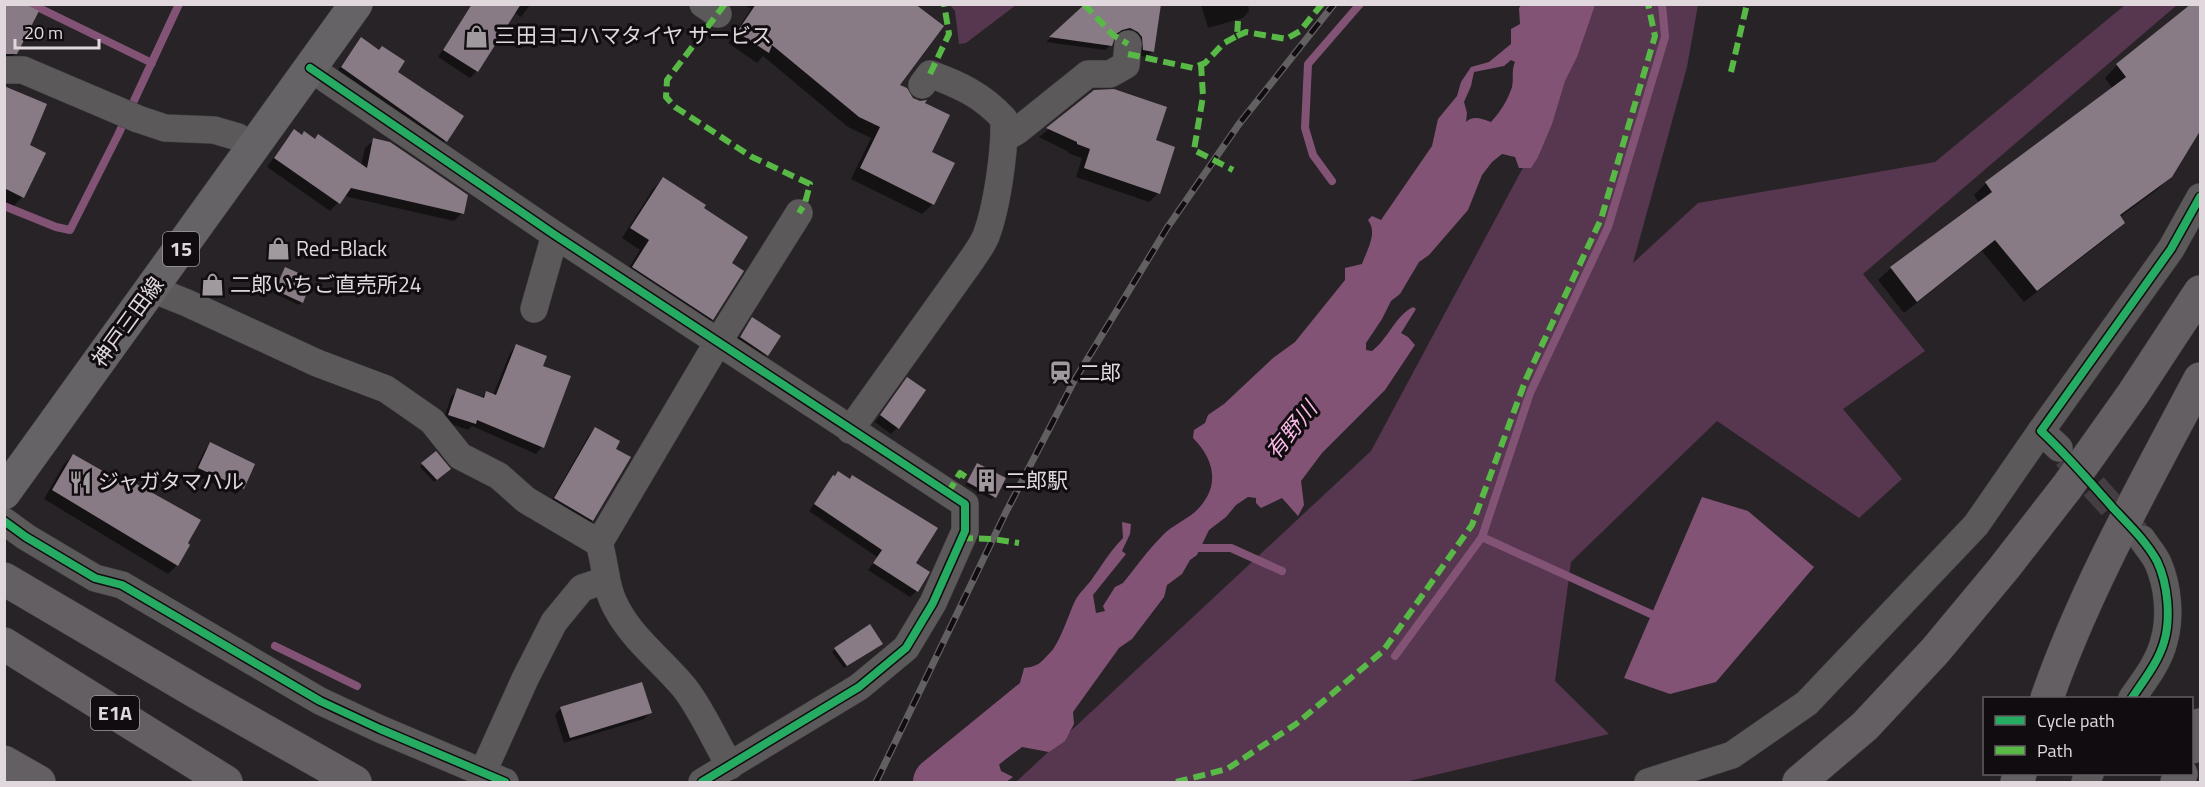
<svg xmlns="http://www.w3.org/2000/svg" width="2205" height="787" viewBox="0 0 2205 787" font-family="'Titillium Web','Noto Sans JP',sans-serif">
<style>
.green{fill:#57364f}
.water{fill:#835376;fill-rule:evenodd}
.shadow{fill:#0007}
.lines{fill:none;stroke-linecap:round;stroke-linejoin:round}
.stream{stroke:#835376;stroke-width:8}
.river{stroke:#835376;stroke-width:50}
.building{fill:#887b85}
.minor-tunnel{stroke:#443e42;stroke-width:27;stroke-dasharray:27 14;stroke-linecap:butt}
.minor-casing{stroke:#454143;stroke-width:28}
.major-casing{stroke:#454143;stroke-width:34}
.highway-casing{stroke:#454143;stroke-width:34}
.minor{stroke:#5b595a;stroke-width:27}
.major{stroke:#656365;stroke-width:33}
.highway{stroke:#645f62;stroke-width:33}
.rail-casing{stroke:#636062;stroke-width:7}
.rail{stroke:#100c0f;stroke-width:4.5;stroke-dasharray:14;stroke-linecap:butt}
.quiet{stroke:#58b947;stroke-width:6;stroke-dasharray:12 6;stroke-linecap:butt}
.cycleway-casing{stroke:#100c0f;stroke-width:11}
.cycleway{stroke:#26ab63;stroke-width:8}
.labels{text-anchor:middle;stroke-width:6;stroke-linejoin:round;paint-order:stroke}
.shield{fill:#100c0f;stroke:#a29b9f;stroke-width:1.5}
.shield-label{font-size:20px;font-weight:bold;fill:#e0d8dd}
.poi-label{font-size:21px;fill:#e0d8dd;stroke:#100c0f;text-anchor:start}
.street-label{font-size:21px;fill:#e0d8dd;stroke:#100c0f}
.water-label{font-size:22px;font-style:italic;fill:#f8b9e7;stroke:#100c0f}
</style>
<rect width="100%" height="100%" fill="#282327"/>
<g class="green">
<path d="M950,5H1016L966,43L959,44L955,11Z"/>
<path d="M1590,5H1698L1687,67L1633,263L1698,203L1935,162L2125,5H2177L1863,274L1925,351L1843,409L1902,479L1859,518L1717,421L1571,562L1555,681L1609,734L1405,782H1016L1371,451L1533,149Z"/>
</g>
<g class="water">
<path d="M1522,4L1595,5L1577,57L1565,81L1552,124L1538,157L1531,168H1519L1515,157L1502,154L1492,162L1482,175L1468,210L1429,255L1419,262L1400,294L1391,301L1382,319L1366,343V350L1372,351C1388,339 1396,315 1413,307L1416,309L1401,333L1408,337L1415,345L1385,390L1322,453L1301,481L1304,505L1298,516L1282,498L1261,508L1256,503V498L1248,497L1236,505L1226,517L1209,530L1197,555L1190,560L1182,574L1167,585L1164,597L1132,639L1119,648L1073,712L1074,724L1065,741L1049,752L1022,747L999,764L1001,771L1013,777L1006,782H935L979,747L998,727L1007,731L1015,723L1028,702C1015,690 1020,685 1024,668C1055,667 1064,624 1075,601C1079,593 1087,586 1092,579C1102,565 1111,550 1123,538L1122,522L1131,524L1130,534L1122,551L1126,554L1093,595L1096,613L1105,611L1103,606L1115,587L1123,583C1136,567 1148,550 1162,536C1172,525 1189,519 1199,508C1221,484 1213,458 1193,438L1194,430L1205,423L1208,415L1224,404L1273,358L1295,342L1345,280V268L1362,264C1367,250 1378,233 1368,220L1372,216L1381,220L1432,146L1438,119L1457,96L1461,82L1471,67L1489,62L1511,44V29L1520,24L1519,8ZM1511,60L1515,62C1511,71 1514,78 1512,87C1508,100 1500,112 1491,122C1481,119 1474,115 1466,122L1467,113L1464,102L1471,86L1474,72L1504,66Z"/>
<path d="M1702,497L1748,511L1814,567L1716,682L1670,694L1624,678Z"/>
</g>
<g class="shadow">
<path d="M4,4L16,53L4,63Z"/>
<path d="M473,4L508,23L477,71L470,78L438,57Z"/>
<path d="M501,4H531L521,17Z"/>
<path d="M748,4H891L897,85L930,153L933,204L922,214L851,179L871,138L848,127L763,56L757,63L728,43L751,9L747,6Z"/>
<path d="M1160,4L1153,51L1147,57L1138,55L1124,33L1115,34L1111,45L1105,50L1046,42L1082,9Z"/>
<path d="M1201,4H1248L1249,11L1243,18L1208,28Z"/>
<path d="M2194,4H2200V128L2171,176L2158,189L2120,217L2123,223L2111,235L2024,302L1982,251L1904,313L1878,280L1891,268L1979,203L1974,195L1986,183L2113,89L2105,78L2117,65Z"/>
<path d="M361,39L395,72L462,116L439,148L335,74Z"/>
<path d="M4,87L28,146L22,197L14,206L4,201Z"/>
<path d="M1094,91L1154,141L1158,193L1149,202L1076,177L1082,158L1068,153L1069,152L1039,137Z"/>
<path d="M294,131L361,166L365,148L374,140L462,213L454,221L344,196L330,211L267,167L286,140Z"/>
<path d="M663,179L702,209L730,264L712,319L702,329L623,277L640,250L622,238L653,189Z"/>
<path d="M285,269L302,302L299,305L273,293Z"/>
<path d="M752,319L767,355L760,361L734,344Z"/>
<path d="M516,346L541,367L569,377L542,447L536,454L472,426L468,430L443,421L451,397L458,390L481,398L486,393L493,395L510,353Z"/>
<path d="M908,379L897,428L891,434L875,422Z"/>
<path d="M595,429L592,521L586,527L549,505L589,435Z"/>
<path d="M210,444L242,488L236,494L193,474L204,451Z"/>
<path d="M436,453L447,472L434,482L420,467Z"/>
<path d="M73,455L121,483L124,479L186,544L177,565L168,574L44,499L64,464Z"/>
<path d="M975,468L994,497L991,499L965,485Z"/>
<path d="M833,477L849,480L914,563L917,591L910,597L868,570L877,557L809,511Z"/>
<path d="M878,646L844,668L832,652L835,649Z"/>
<path d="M561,708L650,713L644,719L564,743L555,715Z"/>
</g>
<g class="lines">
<g class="stream">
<path d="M31,4L152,63"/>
<path d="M1332,181L1313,155L1305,128L1308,64L1360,4"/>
<path d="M4,206L56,227L70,230L118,135L179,4"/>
<path d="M1482,537L1530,393L1608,227L1665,37L1662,4"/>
<path d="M1191,548H1231L1282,571"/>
<path d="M275,646L357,686"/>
<path d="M1395,656L1482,537L1651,614"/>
</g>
<path class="river" d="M938,782L1041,698L1069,669"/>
</g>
<g class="building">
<path d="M4,4H25L39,11L17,54H4Z"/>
<path d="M472,4H521L478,72L443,50Z"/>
<path d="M756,4H915L944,26L900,85L907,88L913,98L920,101L927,100L925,103L950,115L932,152L955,163L934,205L860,168L880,127L859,117L772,45L769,53L737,32Z"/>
<path d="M1085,4H1161L1154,52L1143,50L1142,37L1138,32L1130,28L1122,30L1116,34L1112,46L1049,37Z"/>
<path d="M2191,4H2200V131L2172,177L2120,215L2125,223L2037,291L1995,240L1917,302L1890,267L1992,192L1985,182L2126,77L2116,64Z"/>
<path d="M361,37L379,50L382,46L405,61L398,72L464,116L447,142L341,67Z"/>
<path d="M4,86L47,104L30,145L46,153L24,198L4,188Z"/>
<path d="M1114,89L1167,107L1156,140L1175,147L1160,194L1084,168L1090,149L1077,144V142L1046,128L1094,90Z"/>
<path d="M294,129L302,135L304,131L315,139L318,134L367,168L373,138L390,142L468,195L464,214L351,188L340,204L274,158Z"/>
<path d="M663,177L706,205L704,208L748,237L732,263L744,271L713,320L632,267L649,240L630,228Z"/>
<path d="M285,267L312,279L303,303L275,290Z"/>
<path d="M752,317L781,336L768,356L740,337Z"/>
<path d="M516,344L547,356L543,366L571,376L544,448L477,420L476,424L448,415L457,388L484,398L486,391L496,395Z"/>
<path d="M907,377L926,390L899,429L880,415Z"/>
<path d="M595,427L620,441L616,449L631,457L593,521L554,498Z"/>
<path d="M210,442L255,464L244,489L198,468Z"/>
<path d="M436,451L451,469L437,480L421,463Z"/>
<path d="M73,454L122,482L124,477L201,520L188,543L190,545L178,566L52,490Z"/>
<path d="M977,463L1006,478L996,498L967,482Z"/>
<path d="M838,471L850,479L852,475L938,528L916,563L930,572L918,592L873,563L882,550L814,504L833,475L835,476Z"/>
<path d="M870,624L883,644L847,666L834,648Z"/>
<path d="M642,682L652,713L570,738L560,707Z"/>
</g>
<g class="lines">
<path class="minor-tunnel" d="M2066,456L2137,534"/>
<defs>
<g id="minor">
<path d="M703,4L718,14"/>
<path d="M310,68L555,235L965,504V531L933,603L906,648L859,687L702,782"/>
<path d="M4,70H23L138,119L165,128L214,130L238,137L254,148"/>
<path d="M1005,138L1017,131L1088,74H1110L1126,65L1128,44"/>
<path d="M152,289L187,303L317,363L386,389L432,421L460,456L499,476L526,500L599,543"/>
<path d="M534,309L555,235"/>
<path d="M850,430L968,265C974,256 982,246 986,236C997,207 1005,151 1004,119C982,95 960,85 930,74L922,85"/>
<path d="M2059,448L2041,431L2171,249L2200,197"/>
<path d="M4,521L26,537L95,578L122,585L320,701L380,729L505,782"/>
<path d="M2132,698C2144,681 2159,662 2164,641C2171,617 2168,586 2158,563C2154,554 2147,547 2142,539"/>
<path d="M730,766C716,743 700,706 683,686C661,660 633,639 617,609C605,589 606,565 599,543L718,342L799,213"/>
<path d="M482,774L525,679L554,622L582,588L606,580"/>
<path d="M1648,782L1732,755L1807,703L1976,525L2041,431"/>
<path d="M2085,782L2090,774"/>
</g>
<path id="major" d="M4,493L356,4"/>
<g id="highway">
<path d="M4,579L198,693L355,782"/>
<path d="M4,644L226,782"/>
<path d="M2047,698C2086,587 2145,483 2200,379"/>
<path d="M2192,747L2200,725"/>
<path d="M4,762L39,782"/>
<path d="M1799,782L1865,726L1935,651L2004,568L2067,487L2133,394L2200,292"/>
<path d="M2017,782L2020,774"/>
<path d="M2177,782L2181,774"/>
</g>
</defs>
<use href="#minor" class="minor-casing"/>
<use href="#major" class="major-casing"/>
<use href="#highway" class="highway-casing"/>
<use href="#minor" class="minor"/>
<use href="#major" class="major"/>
<use href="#highway" class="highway"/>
<defs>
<path id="rail" d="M876,782L1006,512L1074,381L1167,228L1239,124L1334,4"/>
</defs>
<use href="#rail" class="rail-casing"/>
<use href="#rail" class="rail"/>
<g class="quiet">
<path d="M725,4L667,80L666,97L675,107L752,157L810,184L805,203L799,213"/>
<path d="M1084,4L1113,35L1128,44"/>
<path d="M1237,36L1246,32L1286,39L1300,31L1322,4"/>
<path d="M1128,54L1193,68L1205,63L1224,43L1237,36L1238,21"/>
<path d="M1201,64L1203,96L1194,150L1233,170"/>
<path d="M1731,72L1747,4"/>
<path d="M930,74L949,34L944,4"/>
<path d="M948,493L960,473L969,479"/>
<path d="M961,538L993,539L1019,543"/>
<path d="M1176,782L1227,769L1296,724L1383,651L1472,525L1526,379L1601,219L1655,36L1648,4"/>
</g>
<defs>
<g id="cycleway">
<path d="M310,68L555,235L965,504V531L933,603L906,648L859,687L702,782"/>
<path d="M4,521L26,537L95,578L122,585L320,701L380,729L505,782"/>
<path d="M2132,698C2143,681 2158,663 2164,642C2171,619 2168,584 2157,561C2146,541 2129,525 2113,508C2090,482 2067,455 2041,431L2171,249L2200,197"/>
</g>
</defs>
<use href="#cycleway" class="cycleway-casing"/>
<use href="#cycleway" class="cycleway"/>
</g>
<defs>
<symbol id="shop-bare" viewBox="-9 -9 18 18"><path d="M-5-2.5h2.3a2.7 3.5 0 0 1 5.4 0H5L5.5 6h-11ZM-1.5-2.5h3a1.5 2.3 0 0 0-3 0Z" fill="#a0999d" stroke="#100c0f" stroke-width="2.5" paint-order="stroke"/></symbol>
<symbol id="station-bare" viewBox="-9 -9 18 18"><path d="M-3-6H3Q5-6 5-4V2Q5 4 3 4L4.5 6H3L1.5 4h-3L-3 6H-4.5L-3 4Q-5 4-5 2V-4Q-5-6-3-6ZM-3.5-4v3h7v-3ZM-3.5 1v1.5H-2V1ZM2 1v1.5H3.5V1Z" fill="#a0999d" stroke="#100c0f" stroke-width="2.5" paint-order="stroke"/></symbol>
<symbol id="building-bare" viewBox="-9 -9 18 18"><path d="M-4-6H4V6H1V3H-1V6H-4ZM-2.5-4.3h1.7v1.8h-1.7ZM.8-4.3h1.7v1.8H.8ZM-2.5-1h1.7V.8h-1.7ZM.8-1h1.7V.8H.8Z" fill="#a0999d" stroke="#100c0f" stroke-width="2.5" paint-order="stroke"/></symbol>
<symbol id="restaurant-bare" viewBox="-9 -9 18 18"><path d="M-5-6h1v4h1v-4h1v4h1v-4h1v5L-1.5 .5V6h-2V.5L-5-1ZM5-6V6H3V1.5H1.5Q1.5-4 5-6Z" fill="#a0999d" stroke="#100c0f" stroke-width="2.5" paint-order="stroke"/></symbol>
</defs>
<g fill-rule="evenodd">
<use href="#shop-bare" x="460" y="20" width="33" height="33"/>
<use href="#shop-bare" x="262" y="232" width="33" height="33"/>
<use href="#shop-bare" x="196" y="268" width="33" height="33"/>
<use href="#station-bare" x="1044" y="356" width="33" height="33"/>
<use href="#building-bare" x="970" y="464" width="33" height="33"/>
<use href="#restaurant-bare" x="64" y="466" width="33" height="33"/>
</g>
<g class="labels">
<g class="shield">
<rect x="163" y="232" width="36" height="34" rx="4.5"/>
<rect x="91" y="696" width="48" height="34" rx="4.5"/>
</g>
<g class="shield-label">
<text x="181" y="256">15</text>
<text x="115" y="720">E1A</text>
</g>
<g class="poi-label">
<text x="495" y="43">三田ヨコハマタイヤ サービス</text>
<text x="296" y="256">Red-Black</text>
<text x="230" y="292">二郎いちご直売所24</text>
<text x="1079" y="380">二郎</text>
<text x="1005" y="488">二郎駅</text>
<text x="98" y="489">ジャガタマハル</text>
</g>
<g class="street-label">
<text transform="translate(128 322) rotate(-54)" y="7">神戸三田線</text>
</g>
<g class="water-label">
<text transform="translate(1291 430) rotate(-51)" y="8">有野川</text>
</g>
</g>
<rect width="2205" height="787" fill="none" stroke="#e0d8dd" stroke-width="12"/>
<rect x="1983" y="697" width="210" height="78" fill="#100c0f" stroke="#635e61" stroke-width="1.5"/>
<rect x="1995" y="716" width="30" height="9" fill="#26ab63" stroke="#635e61" stroke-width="1.5"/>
<text x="2037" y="727" font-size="18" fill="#e0d8dd">Cycle path</text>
<rect x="1995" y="746" width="30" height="9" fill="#58b947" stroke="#635e61" stroke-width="1.5"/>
<text x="2037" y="757" font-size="18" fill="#e0d8dd">Path</text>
<path d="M15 39v9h84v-9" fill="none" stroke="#e0d8dd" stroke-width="3"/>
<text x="24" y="39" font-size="18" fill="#e0d8dd" stroke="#100c0f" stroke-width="4.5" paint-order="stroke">20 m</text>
</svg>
